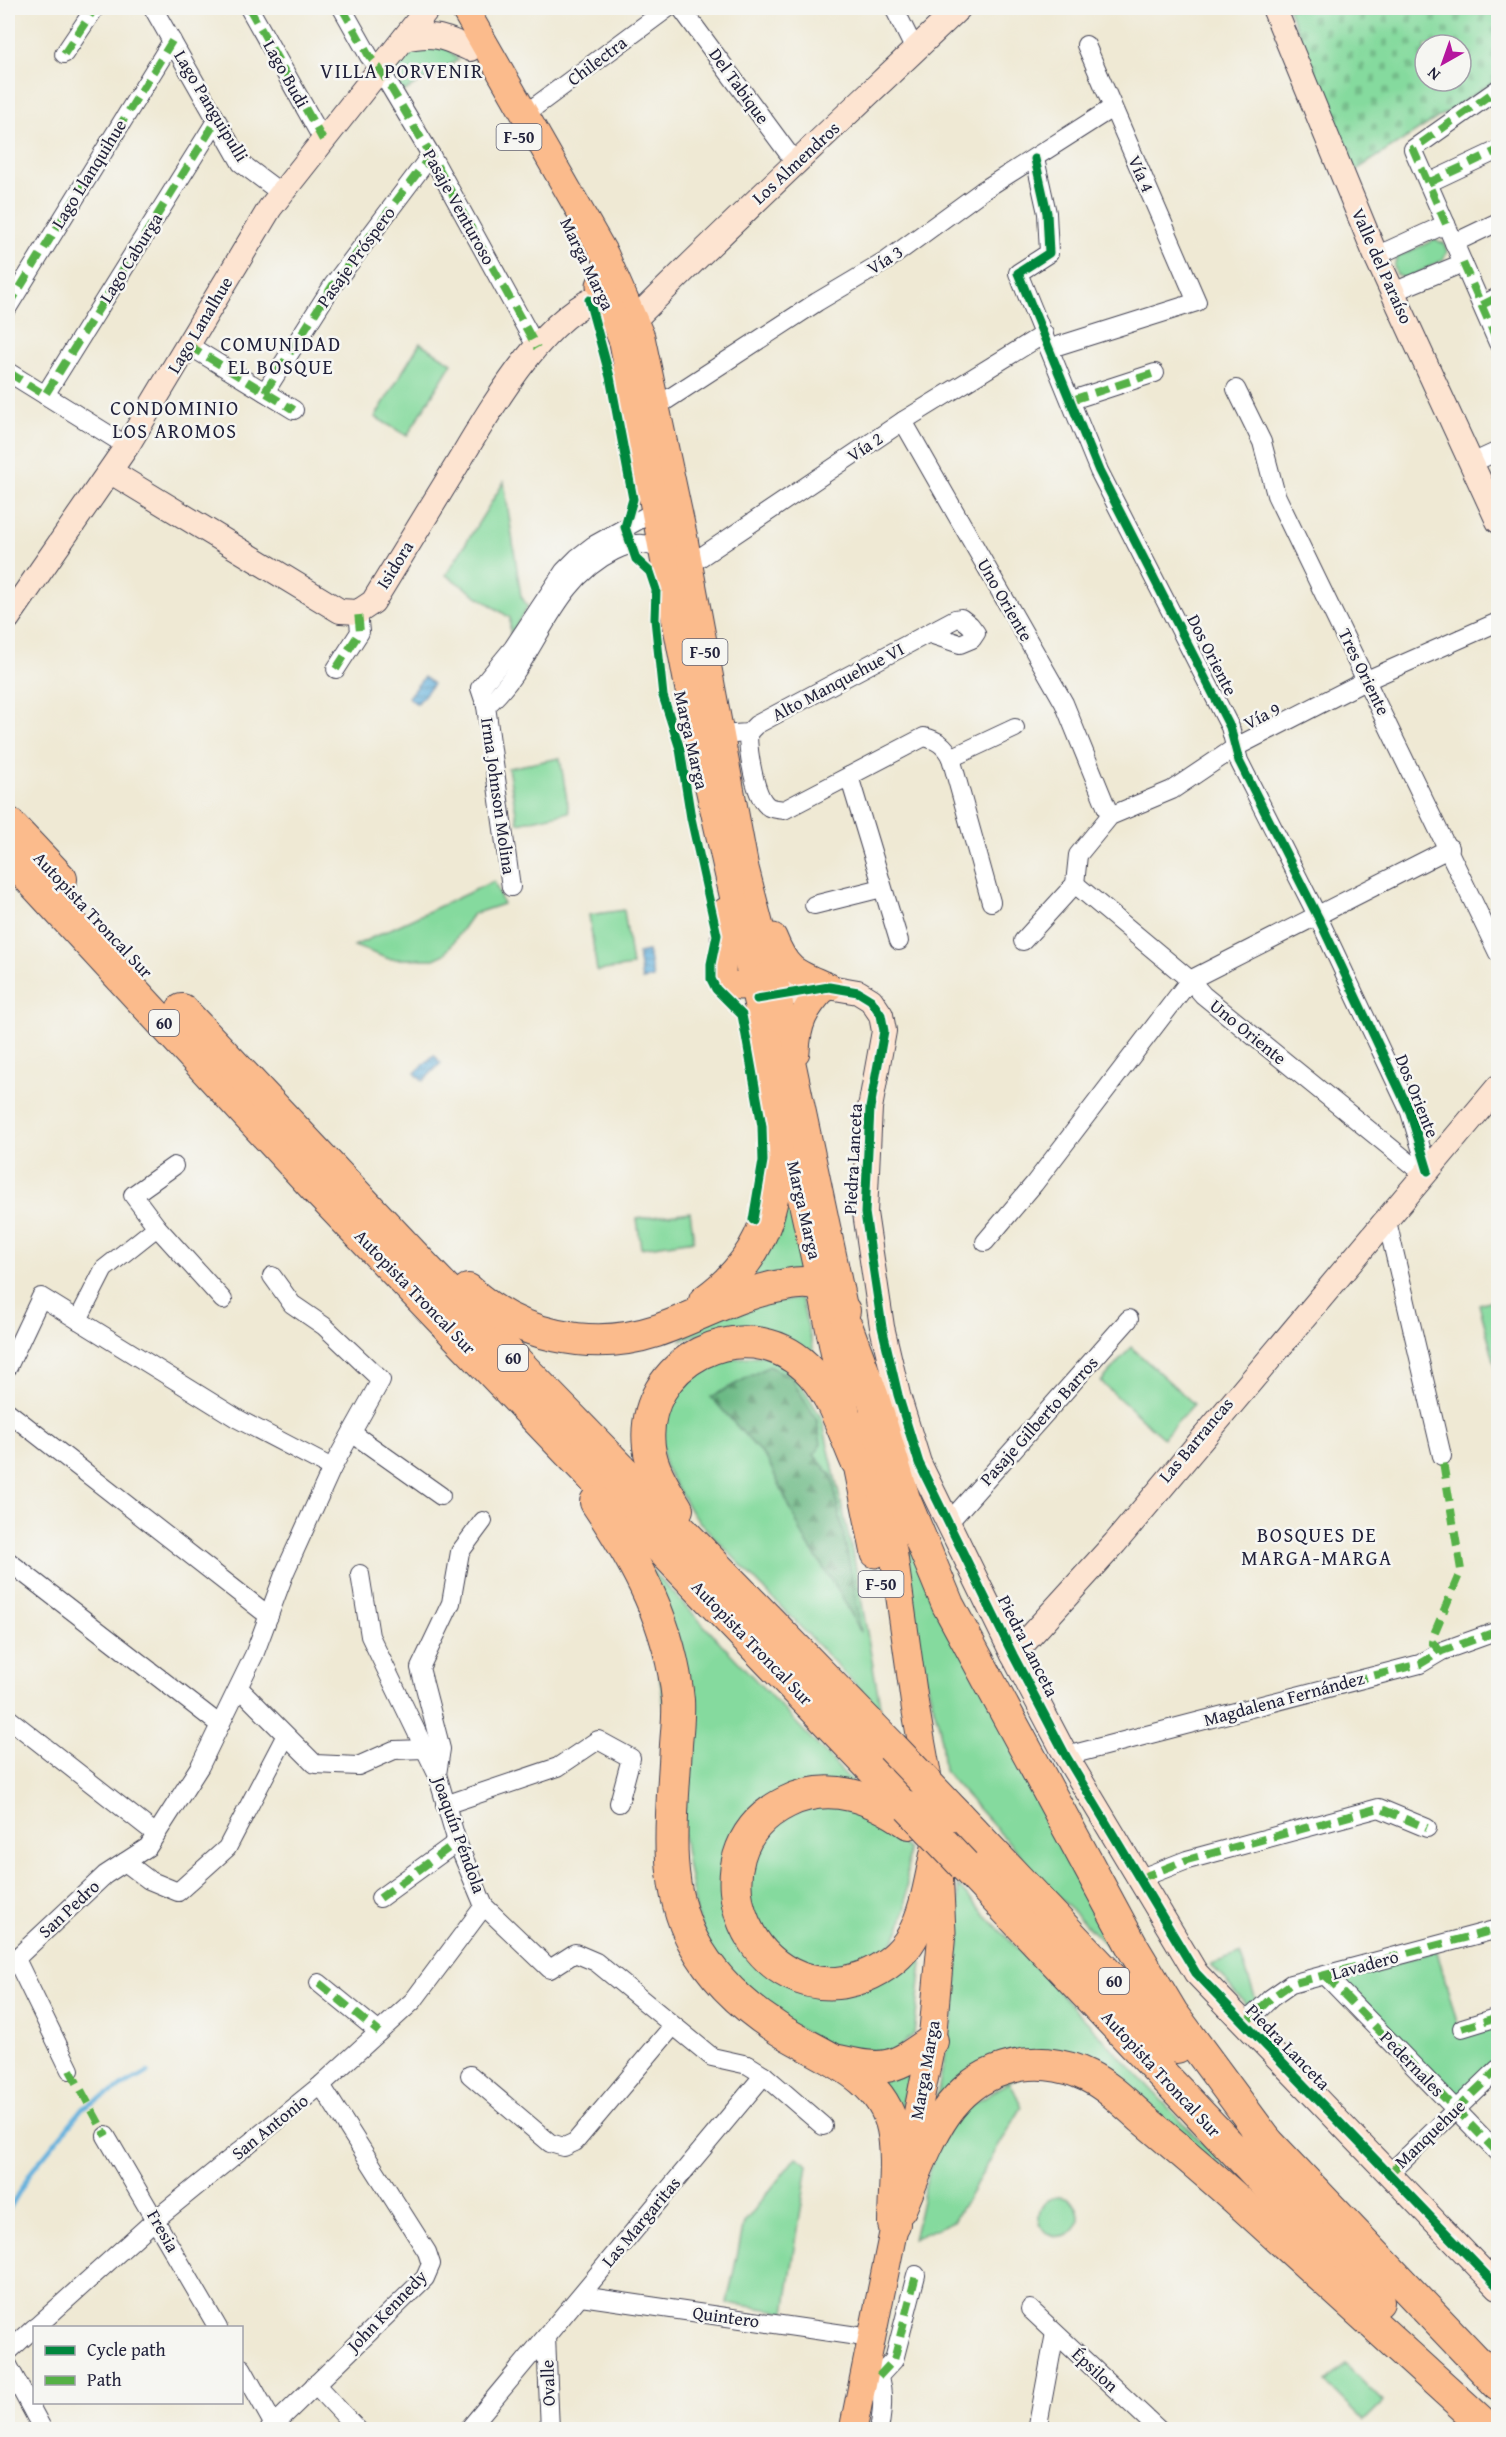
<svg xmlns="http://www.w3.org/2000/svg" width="1506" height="2437" viewBox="0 0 1506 2437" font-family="'Gentium Book Plus',serif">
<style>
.green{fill:#85da9e;stroke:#547e6c;stroke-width:1.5}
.forest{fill:url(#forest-firs);stroke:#476e60;stroke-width:1.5}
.cemetery{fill:url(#cemetery-stones);stroke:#547e6c;stroke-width:1.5;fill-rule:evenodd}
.water{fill:url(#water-rules);stroke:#426a8c;stroke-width:1.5}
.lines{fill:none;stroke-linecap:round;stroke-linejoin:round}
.stream{stroke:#63b1dd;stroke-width:4.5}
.street-casing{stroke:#414052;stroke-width:20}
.secondary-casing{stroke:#414052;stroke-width:26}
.primary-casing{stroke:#414052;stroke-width:29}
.highway-casing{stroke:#414052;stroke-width:34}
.street{stroke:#fff;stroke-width:18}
.secondary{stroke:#fde4d1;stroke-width:24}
.primary{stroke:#fbbb8c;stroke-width:27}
.highway{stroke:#fbbb8c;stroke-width:32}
.highway-bridge-casing{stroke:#414052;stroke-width:34;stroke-linecap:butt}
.highway-bridge{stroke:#fbbb8c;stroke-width:32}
.quiet{stroke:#55b146;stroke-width:8;stroke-dasharray:15 8;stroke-linecap:butt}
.cycleway-casing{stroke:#f6f6f2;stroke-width:13}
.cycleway{stroke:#00873e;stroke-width:9}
.labels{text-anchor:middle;stroke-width:5;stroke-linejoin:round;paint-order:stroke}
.shield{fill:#f6f6f2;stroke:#626272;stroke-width:1.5}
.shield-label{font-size:16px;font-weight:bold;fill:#22223b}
.street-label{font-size:18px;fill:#22223b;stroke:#f6f6f2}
.neighbourhood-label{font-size:20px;letter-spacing:1.5px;fill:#22223b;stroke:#f6f6f2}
</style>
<defs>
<pattern id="forest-firs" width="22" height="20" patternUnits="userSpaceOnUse" patternTransform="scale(1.5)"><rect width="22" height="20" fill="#6cba85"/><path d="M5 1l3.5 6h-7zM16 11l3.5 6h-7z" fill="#58976e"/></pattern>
<pattern id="cemetery-stones" width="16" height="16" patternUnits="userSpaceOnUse" patternTransform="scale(1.5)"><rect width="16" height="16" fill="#85da9e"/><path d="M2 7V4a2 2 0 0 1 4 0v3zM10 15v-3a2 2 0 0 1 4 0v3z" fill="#73bb89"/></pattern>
<pattern id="water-rules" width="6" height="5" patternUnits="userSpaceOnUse" patternTransform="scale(1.5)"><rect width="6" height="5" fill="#63b1dd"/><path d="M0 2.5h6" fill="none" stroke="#5190b4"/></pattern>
</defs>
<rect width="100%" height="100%" fill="#f6f6f2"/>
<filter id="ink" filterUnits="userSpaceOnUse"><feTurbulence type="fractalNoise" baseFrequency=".0167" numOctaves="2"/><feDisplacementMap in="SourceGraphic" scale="12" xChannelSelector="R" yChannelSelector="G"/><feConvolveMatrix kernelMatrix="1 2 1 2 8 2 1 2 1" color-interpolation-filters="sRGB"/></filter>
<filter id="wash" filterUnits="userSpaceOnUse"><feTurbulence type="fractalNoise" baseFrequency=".008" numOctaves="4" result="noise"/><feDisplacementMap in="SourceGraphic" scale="24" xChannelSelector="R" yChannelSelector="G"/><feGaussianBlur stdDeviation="1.35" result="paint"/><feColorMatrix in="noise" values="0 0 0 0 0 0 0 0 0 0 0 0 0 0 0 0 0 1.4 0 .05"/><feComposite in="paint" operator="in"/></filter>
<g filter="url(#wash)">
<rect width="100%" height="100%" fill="#efe9d4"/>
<g class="green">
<path d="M416,46L447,48L458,60L403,92L391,74Z"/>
<path d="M1434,240L1444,243L1447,252L1443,260L1406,279L1397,275L1394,266L1397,257Z"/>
<path d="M420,343L452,363L407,436L375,417Z"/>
<path d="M504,482L521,596L528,607L510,635V618L446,575Z"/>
<path d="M560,758L569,812L518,823L508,768Z"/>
<path d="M494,881L503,904L473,914L445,954L434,959H389L354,946Z"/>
<path d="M624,910L632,966L597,971L589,915Z"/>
<path d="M788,1181L806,1270L761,1276L748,1274Z"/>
<path d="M690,1212L694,1240L641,1248L637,1219Z"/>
<path d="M1498,1298V1371H1497L1479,1304Z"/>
<path d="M801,1299L816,1360L747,1327L718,1328L681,1340L696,1319L735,1304Z"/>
<path d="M1131,1347L1194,1404L1163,1438L1101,1382Z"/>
<path d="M766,1355L794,1373L822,1419L855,1565L881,1711L693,1515L665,1467L660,1426L670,1389L698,1363Z"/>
<path d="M894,1498L1133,1973L1050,1888L944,1771L940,1729L920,1658Z"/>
<path d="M642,1560L857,1787L836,1783L731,1857L780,1978L917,1952L922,1963L914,2034L897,2050L882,2057L840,2052L783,2020L713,1956L697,1916L687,1861Z"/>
<path d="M832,1802L866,1818L908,1849L906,1907L900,1930L883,1959L856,1973L787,1966L744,1910L757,1833L787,1809Z"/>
<path d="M958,1886L1241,2184L1085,2060L936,2101L955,2006L959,1942Z"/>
<path d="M1437,1951L1460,2033L1498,2023V2056L1455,2098L1337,1980Z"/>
<path d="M1240,1954L1258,2005L1251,2011L1211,1964Z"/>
<path d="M910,2071L898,2118L869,2076Z"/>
<path d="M1010,2082L1022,2107L954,2221L913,2239C924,2199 928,2145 960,2115C974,2101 993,2092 1010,2082Z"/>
<path d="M796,2157L808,2165L785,2312L727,2303L744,2223Z"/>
<circle cx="1059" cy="2217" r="20"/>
<path d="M1345,2364L1383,2402L1364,2421L1326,2383Z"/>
</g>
<path class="forest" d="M769,1366L790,1376L817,1420L821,1444L814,1455L832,1476L856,1597L861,1633L840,1593L806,1542L768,1461L711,1397Z"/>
<path class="cemetery" d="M1288,8H1498V79L1355,171ZM1425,45H1461V81H1425Z"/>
<g class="water">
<path d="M424,677L433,684L417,704L408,697Z"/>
<path d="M648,951L653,978L642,980L638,953Z"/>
<path d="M434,1055L441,1063L423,1081L415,1073Z"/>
</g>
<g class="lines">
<path class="stream" d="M8,2211L31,2172L83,2108L148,2072"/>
</g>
</g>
<g filter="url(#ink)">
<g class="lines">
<defs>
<g id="street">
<path d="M153,8L241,163L281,193"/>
<path d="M249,8L323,140"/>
<path d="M342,8L369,56L379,68L431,155L537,348"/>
<path d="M681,8L797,165"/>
<path d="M894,8L915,50"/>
<path d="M64,54L95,8"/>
<path d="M1498,89L1413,149L1498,343"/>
<path d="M525,114L668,8"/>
<path d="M1035,159L1047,213L1049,253L1018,273L1099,471L1230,727L1239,761L1318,917L1410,1112L1428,1171"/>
<path d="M1428,183L1498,150"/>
<path d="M1454,243L1498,222"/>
<path d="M1376,256L1446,224"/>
<path d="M1393,292L1463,263"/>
<path d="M1482,305L1498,297"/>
<path d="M8,307L172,41"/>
<path d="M188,345L294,410"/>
<path d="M1051,348L1197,302L1086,45"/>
<path d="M8,372L127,446"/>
<path d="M1236,389L1262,442L1276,495L1498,953"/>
<path d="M265,392L333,285L431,155"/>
<path d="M45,395L216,121"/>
<path d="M1072,400L1155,373"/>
<path d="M656,407L817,302L886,261L982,191L1112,108"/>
<path d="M903,421L1064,703L1110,816"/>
<path d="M1472,463L1498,451"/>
<path d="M689,565L903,421L1044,334"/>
<path d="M336,669L360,632L358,612"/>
<path d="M486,706C538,661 548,583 614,551C632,542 647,540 665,553"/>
<path d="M748,733C748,750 754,798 769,807C773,809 779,809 784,810L924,737C937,740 945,745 951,758L991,902"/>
<path d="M720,735L748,733L756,725L955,619L961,618L970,625L976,633L972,639L960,644L930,634"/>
<path d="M951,758L1015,728"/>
<path d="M849,776L899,941"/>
<path d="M1075,884L1190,980L1203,995L1412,1165L1428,1171"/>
<path d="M511,887L486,706L480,688L513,648L564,571L577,558L594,545L657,510L663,513"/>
<path d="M814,905L882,888"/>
<path d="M1023,941L1075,884L1078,855L1110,816L1172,790L1236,747L1367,680L1498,622"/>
<path d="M174,1166L133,1195L157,1227L223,1300"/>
<path d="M1387,1221L1442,1456"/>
<path d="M985,1242L1034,1184L1190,980L1450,848"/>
<path d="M78,1320L104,1269L157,1227"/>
<path d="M8,1367L41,1297L238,1419L332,1468"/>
<path d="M8,1412L269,1616"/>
<path d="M352,1433L441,1496"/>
<path d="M949,1522L1129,1319"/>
<path d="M8,1561L220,1725"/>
<path d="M360,1574L370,1636L437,1774L457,1842L484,1906L550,1969L575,1953L596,1962L712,2057L748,2065L764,2075L823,2126"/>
<path d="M239,1688L315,1764L358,1766L394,1750L425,1749"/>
<path d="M8,1718L156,1834"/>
<path d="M1066,1756L1420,1664L1442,1651L1498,1631"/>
<path d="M437,1774L441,1749L420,1668L451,1603L460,1552L483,1521"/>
<path d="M445,1805L558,1767L598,1740L631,1758L619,1803"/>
<path d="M125,1862L149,1880L178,1892L227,1848L285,1737"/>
<path d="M1141,1878L1187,1860L1379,1808L1427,1828"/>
<path d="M380,1898L457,1842"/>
<path d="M16,1959L70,2070"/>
<path d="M8,1966L105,1875L148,1847L200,1766L254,1655L285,1572L332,1468L381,1380L324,1326L292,1304L272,1276"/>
<path d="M1326,1976L1498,2153"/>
<path d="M319,1983L379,2032"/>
<path d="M1243,2025L1271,1998L1291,1984L1498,1929"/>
<path d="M1462,2028L1498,2017"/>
<path d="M470,2075L550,2143L564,2147L575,2142L673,2026"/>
<path d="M106,2136L218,2328"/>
<path d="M1389,2174L1498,2069"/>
<path d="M581,2296L871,2338"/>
<path d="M1030,2309L1159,2430"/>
<path d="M35,2328L156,2219L321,2085L379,2032L413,2001L484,1906"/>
<path d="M546,2337L550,2430"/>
<path d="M8,2352L34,2328"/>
<path d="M8,2365L43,2430"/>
<path d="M874,2367C885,2386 883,2409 879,2430"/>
<path d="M242,2368L274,2425"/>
<path d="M879,2376L894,2360L916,2275"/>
<path d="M315,2384L358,2430"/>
<path d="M269,2430L425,2278L431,2264L427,2252L321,2085"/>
<path d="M468,2430L764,2075"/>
<path d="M1037,2430L1055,2333"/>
</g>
<g id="secondary">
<path d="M1274,8L1376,256L1498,521"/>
<path d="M404,39C433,32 444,37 470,49"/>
<path d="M635,319C741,213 851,111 959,8"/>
<path d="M111,472L340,611L358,612L373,602C399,559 426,516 452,473C487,416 540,317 605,294"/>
<path d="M8,618L127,446L270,208L428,8"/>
<path d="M760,999L829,987L858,992L871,1000L881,1015L884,1031L870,1108L865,1213L882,1327L898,1395L919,1463L1013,1655L1066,1756L1196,1973L1498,2287"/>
<path d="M1013,1655L1115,1543L1498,1087"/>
</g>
<g id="primary">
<path d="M464,8L605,255L641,337L683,534L745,868L778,997L845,1314"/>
<path d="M600,285L623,342L699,743L771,1064"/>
<path d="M726,911L722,973L724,981C739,991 754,984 768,976"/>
<path d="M773,937C787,972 795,973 829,987"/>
<path d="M796,1052C797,1024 804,1009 824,988"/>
<path d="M784,1119L821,1287L875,1554"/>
<path d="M867,1422L894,1556L915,1706L931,1795"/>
<path d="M853,2430L932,2041L942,1932L939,1869"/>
</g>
<g id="highway">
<path d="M8,823L61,879"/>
<path d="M8,855L319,1192L909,1807"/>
<path d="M182,1010L433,1276L892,1747"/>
<path d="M468,1290C517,1336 592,1352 656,1331C700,1316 739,1292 786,1285C796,1283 812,1281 822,1287C830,1292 837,1304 844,1311"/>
<path d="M705,1301C796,1236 778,1141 767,1044"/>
<path d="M847,1328L872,1395L904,1499L948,1605L1133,1948L1172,2013L1271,2147"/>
<path d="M596,1502C637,1563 671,1625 678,1700C679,1715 677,1730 676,1745C673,1811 661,1880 693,1941C712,1977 743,2006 777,2028C818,2055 882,2073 893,2129C899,2159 894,2193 894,2224"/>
<path d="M677,1509C665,1489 652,1470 649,1447C639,1362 744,1308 806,1367C832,1391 842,1428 856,1460"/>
<path d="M957,1815L1177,2047"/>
<path d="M909,1823C872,1797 830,1781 787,1802C682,1853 753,2017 863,1977C883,1969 901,1956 912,1937C927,1911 931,1875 938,1846"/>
<path d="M964,1865L1378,2302"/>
<path d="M839,2061C885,2072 894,2069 932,2041"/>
<path d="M1257,2131L1498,2384"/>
<path d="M900,2209C924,2155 941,2088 1004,2069C1032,2060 1062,2063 1088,2076C1108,2086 1125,2103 1142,2118C1173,2144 1204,2170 1235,2198C1320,2275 1405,2352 1490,2430"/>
</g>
</defs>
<use href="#street" class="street-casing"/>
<use href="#secondary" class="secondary-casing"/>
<use href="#primary" class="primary-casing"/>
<use href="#highway" class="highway-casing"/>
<use href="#street" class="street"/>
<use href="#secondary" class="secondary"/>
<use href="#primary" class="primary"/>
<use href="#highway" class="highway"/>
<defs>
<g id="highway-bridge">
<path d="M892,1747L957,1815"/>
<path d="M909,1807L964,1865"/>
</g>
</defs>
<use href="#highway-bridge" class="highway-bridge-casing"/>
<use href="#highway-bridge" class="highway-bridge"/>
<g class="quiet">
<path d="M249,8L323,140"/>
<path d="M342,8L369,56L379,68L431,155L537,348"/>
<path d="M64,54L95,8"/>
<path d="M1428,183L1498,150"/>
<path d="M1446,224L1413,149L1498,89"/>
<path d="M1463,263L1498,343"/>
<path d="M1482,305L1498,297"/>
<path d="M8,307L172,41"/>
<path d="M188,345L294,410"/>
<path d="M8,372L45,395L216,121"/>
<path d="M265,392L333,285L431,155"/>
<path d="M1072,400L1155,373"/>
<path d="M336,669L360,632L358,612"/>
<path d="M1441,1652L1432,1642L1434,1634L1461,1570L1442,1456"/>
<path d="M1352,1681L1420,1664L1442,1651L1498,1631"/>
<path d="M1141,1878L1187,1860L1379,1808L1427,1828"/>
<path d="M380,1898L457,1842"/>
<path d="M1326,1976L1498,2153"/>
<path d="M319,1983L379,2032"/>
<path d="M1243,2025L1271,1998L1291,1984L1498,1929"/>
<path d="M1462,2028L1498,2017"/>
<path d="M70,2070L106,2136"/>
<path d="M1389,2174L1498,2069"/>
<path d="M879,2376L894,2360L916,2275"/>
</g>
<defs>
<g id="cycleway">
<path d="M1035,159L1047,213L1049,253L1018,273L1099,471L1230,727L1239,761L1318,917L1410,1112L1428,1171"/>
<path d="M589,300L610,377L633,499L625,527L636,559L650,572L656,590L655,619L663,696L680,749L691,818L717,935L711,964V979L716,989L742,1015L746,1036L762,1126L763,1161L753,1220"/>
<path d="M757,999L829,987L858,992L871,1000L881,1015L884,1031L870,1108L865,1213L882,1327L898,1395L919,1463L1013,1655L1066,1756L1196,1973L1498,2287"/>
</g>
</defs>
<use href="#cycleway" class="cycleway-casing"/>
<use href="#cycleway" class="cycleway"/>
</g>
</g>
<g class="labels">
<g class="shield">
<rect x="496.5" y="124" width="45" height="26" rx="4.5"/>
<rect x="682.5" y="639" width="45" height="26" rx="4.5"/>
<rect x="149" y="1010" width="30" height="26" rx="4.5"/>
<rect x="498" y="1345" width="30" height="26" rx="4.5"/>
<rect x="858.5" y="1571" width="45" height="26" rx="4.5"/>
<rect x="1099" y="1968" width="30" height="26" rx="4.5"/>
</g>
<g class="shield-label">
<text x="519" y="143">F-50</text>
<text x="705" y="658">F-50</text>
<text x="164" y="1029">60</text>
<text x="513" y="1364">60</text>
<text x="881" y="1590">F-50</text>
<text x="1114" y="1987">60</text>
</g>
<g class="street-label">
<text transform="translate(597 61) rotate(-37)" y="6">Chilectra</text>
<text transform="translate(286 74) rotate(61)" y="6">Lago Budi</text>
<text transform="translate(739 86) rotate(54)" y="6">Del Tabique</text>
<text transform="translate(211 106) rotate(59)" y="6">Lago Panguipulli</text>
<text transform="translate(796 163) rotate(-43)" y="6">Los Almendros</text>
<text transform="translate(89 174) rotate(-58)" y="6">Lago Llanquihue</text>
<text transform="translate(1141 174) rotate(66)" y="6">Vía 4</text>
<text transform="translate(459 207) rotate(61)" y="6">Pasaje Venturoso</text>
<text transform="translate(356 257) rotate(-54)" y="6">Pasaje Próspero</text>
<text transform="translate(131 258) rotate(-58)" y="6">Lago Caburga</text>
<text transform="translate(885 260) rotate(-33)" y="6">Vía 3</text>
<text transform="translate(587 264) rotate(64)" y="6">Marga Marga</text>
<text transform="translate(1382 266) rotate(66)" y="6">Valle del Paraíso</text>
<text transform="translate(200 325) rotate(-59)" y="6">Lago Lanalhue</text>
<text transform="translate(865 447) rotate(-34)" y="6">Vía 2</text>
<text transform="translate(395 565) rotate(-58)" y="6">Isidora</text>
<text transform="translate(1005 600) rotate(60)" y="6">Uno Oriente</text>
<text transform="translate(1212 655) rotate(63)" y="6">Dos Oriente</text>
<text transform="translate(1364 672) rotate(64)" y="6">Tres Oriente</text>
<text transform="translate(838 682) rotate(-28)" y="6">Alto Manquehue VI</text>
<text transform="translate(1262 716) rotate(-27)" y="6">Vía 9</text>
<text transform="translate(691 740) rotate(77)" y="6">Marga Marga</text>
<text transform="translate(498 796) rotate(82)" y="6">Irma Johnson Molina</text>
<text transform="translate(93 915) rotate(47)" y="6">Autopista Troncal Sur</text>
<text transform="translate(1248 1032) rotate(39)" y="6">Uno Oriente</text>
<text transform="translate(1417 1096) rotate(68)" y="6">Dos Oriente</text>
<text transform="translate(853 1159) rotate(-87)" y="6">Piedra Lanceta</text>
<text transform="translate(804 1210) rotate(77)" y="6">Marga Marga</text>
<text transform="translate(415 1292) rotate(46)" y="6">Autopista Troncal Sur</text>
<text transform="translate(1039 1421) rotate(-48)" y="6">Pasaje Gilberto Barros</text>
<text transform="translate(1196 1440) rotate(-50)" y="6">Las Barrancas</text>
<text transform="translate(752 1643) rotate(46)" y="6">Autopista Troncal Sur</text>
<text transform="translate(1028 1646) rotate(63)" y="6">Piedra Lanceta</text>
<text transform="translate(1284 1699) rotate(-15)" y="6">Magdalena Fernández</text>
<text transform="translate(459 1835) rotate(70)" y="6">Joaquín Péndola</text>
<text transform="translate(69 1909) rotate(-43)" y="6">San Pedro</text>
<text transform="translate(1365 1965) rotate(-15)" y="6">Lavadero</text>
<text transform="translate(1288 2047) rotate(46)" y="6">Piedra Lanceta</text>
<text transform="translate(1412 2064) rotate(46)" y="6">Pedernales</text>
<text transform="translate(925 2070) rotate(-80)" y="6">Marga Marga</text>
<text transform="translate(1161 2074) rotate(47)" y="6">Autopista Troncal Sur</text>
<text transform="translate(270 2127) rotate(-39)" y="6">San Antonio</text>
<text transform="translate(1430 2134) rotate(-44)" y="6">Manquehue</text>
<text transform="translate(641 2222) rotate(-50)" y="6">Las Margaritas</text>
<text transform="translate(163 2231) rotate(60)" y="6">Fresia</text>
<text transform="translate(387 2311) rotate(-46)" y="6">John Kennedy</text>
<text transform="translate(726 2317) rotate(8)" y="6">Quintero</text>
<text transform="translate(1095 2370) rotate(43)" y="6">Épsilon</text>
<text transform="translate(548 2383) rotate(-92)" y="6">Ovalle</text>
</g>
<g class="neighbourhood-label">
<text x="402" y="78">VILLA PORVENIR</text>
<text x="281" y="351">COMUNIDAD<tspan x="281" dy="23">EL BOSQUE</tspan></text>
<text x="175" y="415">CONDOMINIO<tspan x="175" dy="23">LOS AROMOS</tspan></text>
<text x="1317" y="1542">BOSQUES DE<tspan x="1317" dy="23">MARGA-MARGA</tspan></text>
</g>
</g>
<rect width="1506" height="2437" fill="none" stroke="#f6f6f2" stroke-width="30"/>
<rect x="33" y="2326" width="210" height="78" fill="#f6f6f2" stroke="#a1a1a9" stroke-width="1.5"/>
<rect x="45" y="2346" width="30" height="9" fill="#00873e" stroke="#a1a1a9" stroke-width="1.5"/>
<text x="87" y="2356" font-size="18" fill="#22223b">Cycle path</text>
<rect x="45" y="2376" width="30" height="9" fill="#55b146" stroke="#a1a1a9" stroke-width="1.5"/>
<text x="87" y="2386" font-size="18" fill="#22223b">Path</text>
<g transform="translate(1443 63) rotate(220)"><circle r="28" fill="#f6f6f2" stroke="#a1a1a9" stroke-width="1.5"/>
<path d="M0-4.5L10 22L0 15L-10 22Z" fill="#b5179e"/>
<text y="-9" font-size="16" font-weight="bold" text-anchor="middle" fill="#22223b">N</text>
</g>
</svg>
